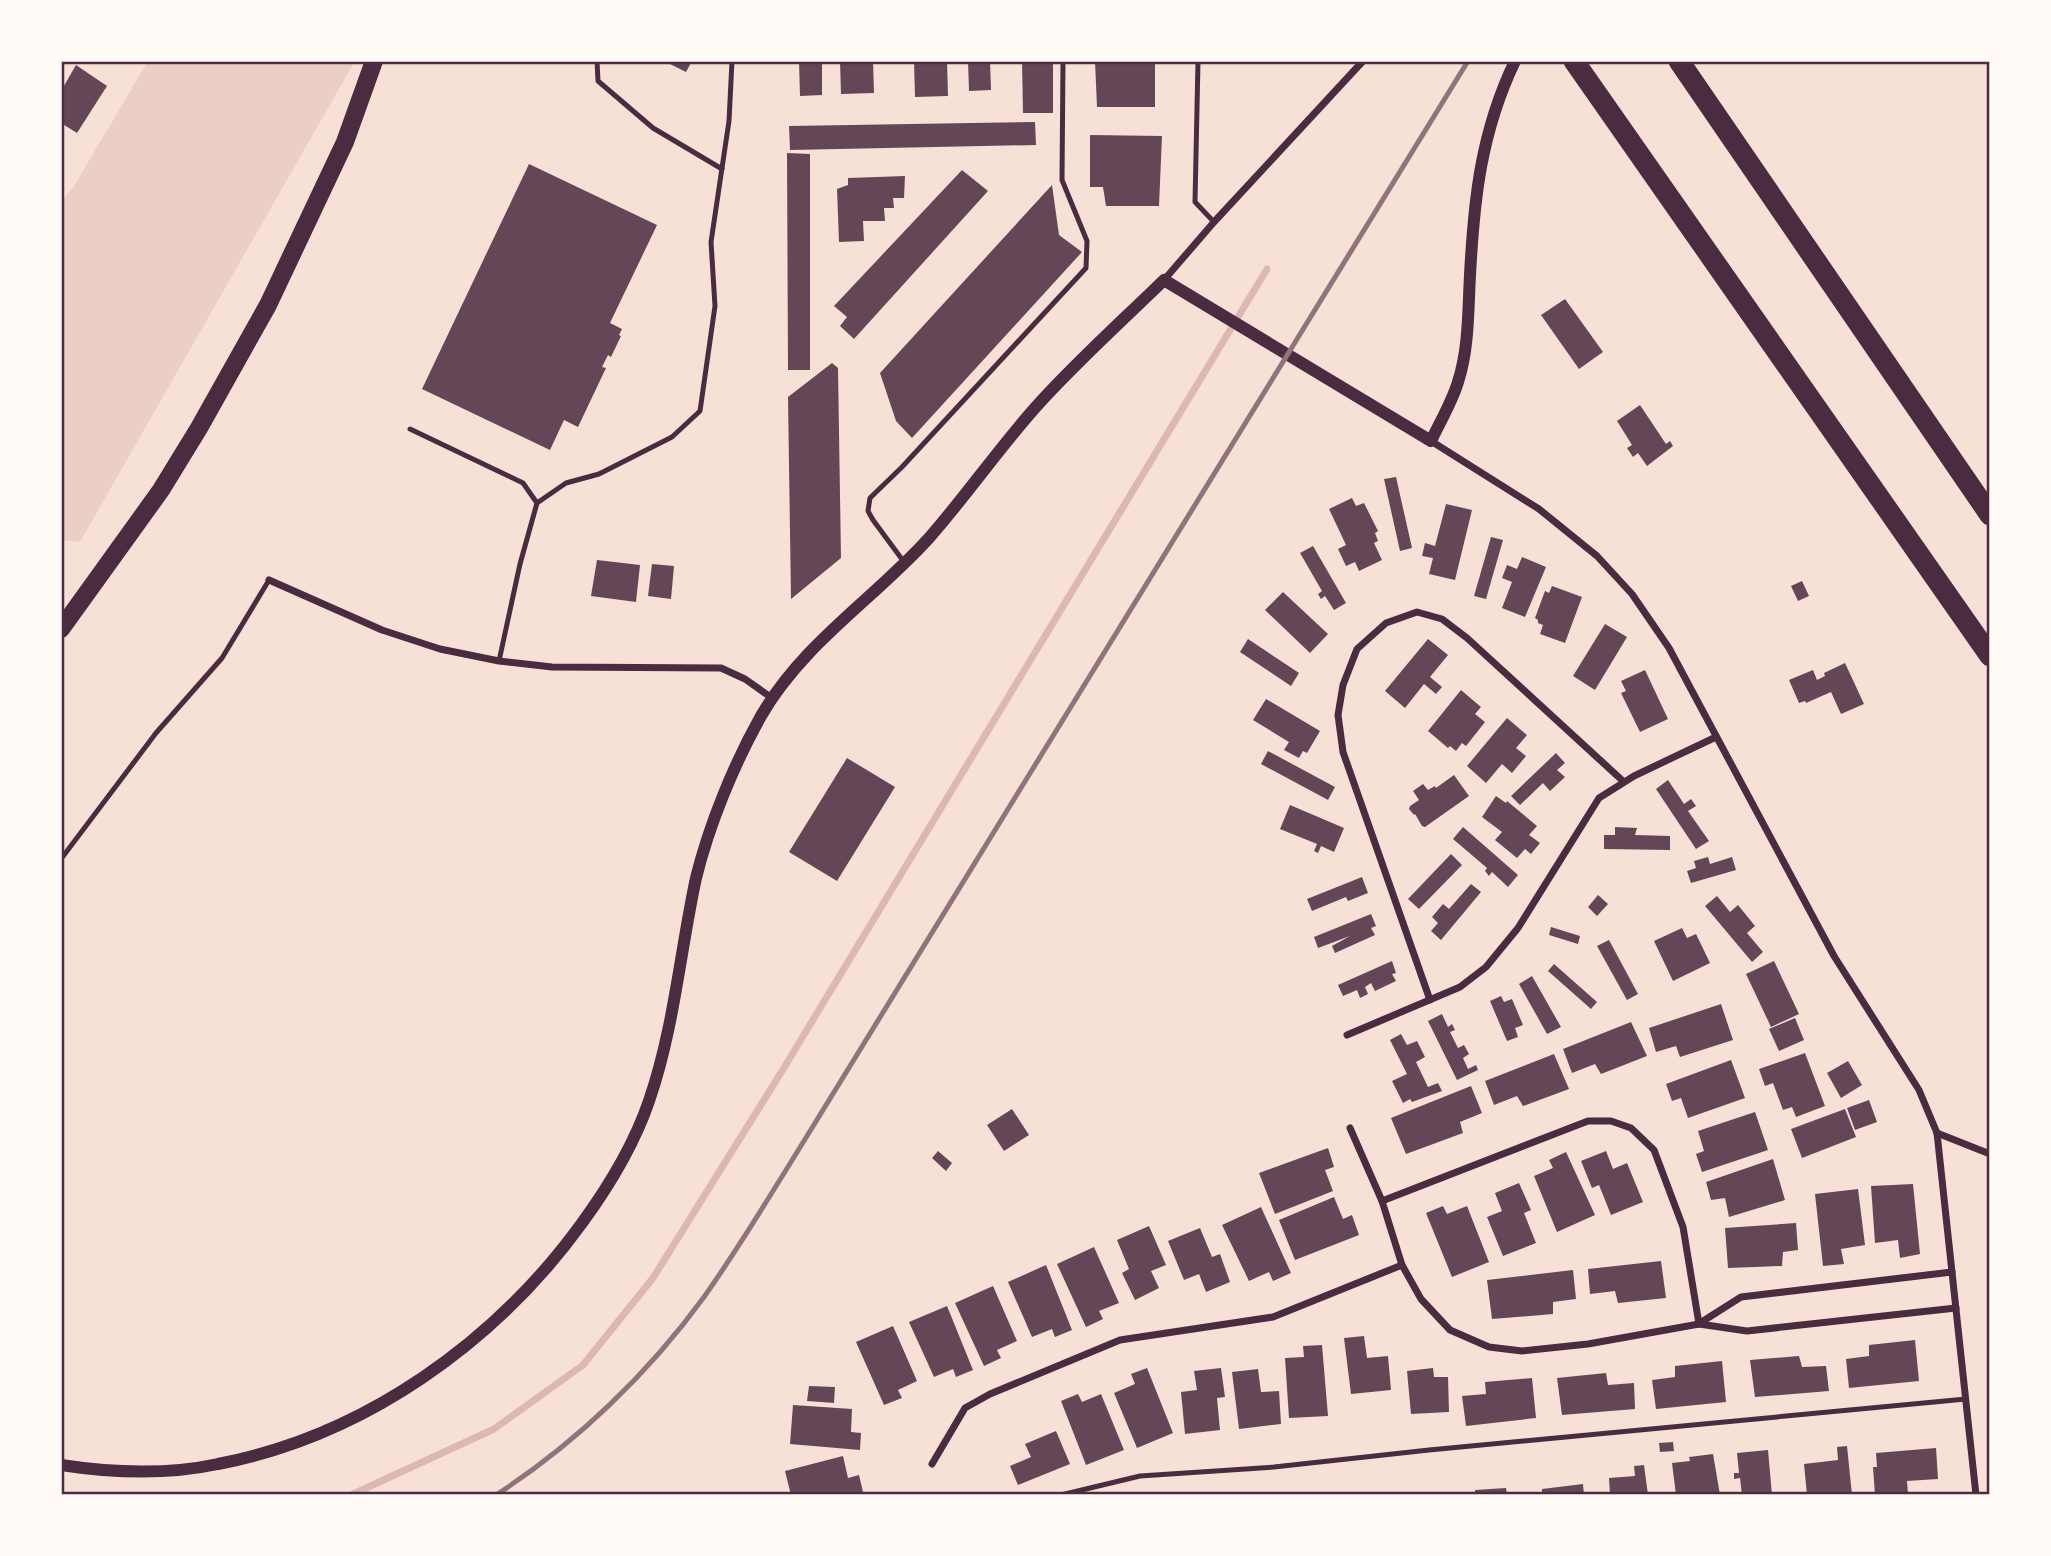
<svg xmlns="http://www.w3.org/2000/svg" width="2051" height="1556" viewBox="0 0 2051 1556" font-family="Barlow,sans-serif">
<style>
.green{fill:#ebcfc5}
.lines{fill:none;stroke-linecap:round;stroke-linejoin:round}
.stream{stroke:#dcb8b0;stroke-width:7}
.building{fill:#644757}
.service{stroke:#4a2c40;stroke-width:5}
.minor{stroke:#4a2c40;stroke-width:7}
.tertiary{stroke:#4a2c40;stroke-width:12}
.primary{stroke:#4a2c40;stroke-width:18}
.motorway{stroke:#4a2c40;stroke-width:21}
.rail{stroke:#8f747c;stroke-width:5}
.neatline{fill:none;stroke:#4a2c40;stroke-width:2.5}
</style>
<rect width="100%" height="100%" fill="#f7e1d7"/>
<path class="green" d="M148,61H355L80,542L61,540V202L74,186Z"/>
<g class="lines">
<path class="stream" d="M351,1495L494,1429L583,1365L653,1278L782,1071L1267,269"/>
</g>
<g class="building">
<path d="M664,61H692L686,72Z"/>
<path d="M799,61H822V95L800,96Z"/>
<path d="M840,61H873L874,93L841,94Z"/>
<path d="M914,61H947L948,96L915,97Z"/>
<path d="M968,61H990L991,90L969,91Z"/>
<path d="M1022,61H1053V113H1023Z"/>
<path d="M1095,61H1155V107H1097Z"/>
<path d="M76,65L107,86L77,133L61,123V91Z"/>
<path d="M1035,122L1036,145L790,150L789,126Z"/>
<path d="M1090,135L1162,136L1159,206H1106L1103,187H1090Z"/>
<path d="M787,153L810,154V370H788Z"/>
<path d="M529,164L657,225L610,323L622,329L619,335L621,336L611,357L608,355L602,367L606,368L578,427L564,420L550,450L422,389Z"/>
<path d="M962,170L988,191L854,339L840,326L847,317L834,306Z"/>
<path d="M905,176L904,198H893L894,208H884L885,221H863L864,241L839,242L837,189L848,185V178Z"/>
<path d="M1052,185L1059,235L1082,252L912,438L896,421L880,373Z"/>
<path d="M1565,299L1603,352L1579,369L1541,315Z"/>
<path d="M832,363L838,368L841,558L791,599L788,397Z"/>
<path d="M1640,405L1666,444L1670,441L1673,446L1647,466L1638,453L1633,457L1627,448L1632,445L1617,421Z"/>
<path d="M1396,477L1412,548L1400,551L1384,479Z"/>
<path d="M1352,498L1356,506L1364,503L1378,531L1375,533L1378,541L1374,543L1382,560L1359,571L1355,562L1346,566L1338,549L1346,545L1329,509Z"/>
<path d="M1446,504L1472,510L1455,580L1429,574L1433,558L1422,556L1425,543L1435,546Z"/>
<path d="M1491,537L1503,540L1486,599L1474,596Z"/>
<path d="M1313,546L1346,603L1334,610L1325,596L1321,599L1318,594L1322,591L1300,553Z"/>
<path d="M1522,557L1546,567L1525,617L1502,608L1512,582L1502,578L1507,565L1517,569Z"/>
<path d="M597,560L640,565L636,602L591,596Z"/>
<path d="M652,564L674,566L671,599L648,596Z"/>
<path d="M1802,581L1809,596L1798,601L1791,586Z"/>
<path d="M1552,586L1582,597L1565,643L1540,634L1543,625L1538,623V620L1535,618L1545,591L1549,593Z"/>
<path d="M1283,592L1328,634L1310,653L1265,610Z"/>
<path d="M1605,624L1627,637L1595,690L1573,676Z"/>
<path d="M1248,639L1299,673L1291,686L1240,652Z"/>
<path d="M1428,639L1448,655L1430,677L1442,687L1436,694L1424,684L1405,708L1385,691Z"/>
<path d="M1845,663L1864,704L1841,714L1831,692L1806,703L1805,701L1799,703L1789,680L1813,670L1817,680L1825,676L1824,673Z"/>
<path d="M1645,670L1668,719L1640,732L1621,693L1626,691L1621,681Z"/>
<path d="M1461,690L1481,707L1475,714L1485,722L1466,746L1462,743L1456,751L1450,746L1448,748L1428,731Z"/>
<path d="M1266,699L1320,731L1307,753L1303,751L1299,758L1284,750L1289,742L1253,720Z"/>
<path d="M1507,718L1527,735L1516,748L1526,756L1512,773L1502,764L1486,783L1467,766Z"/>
<path d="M1268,751L1335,787L1328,800L1261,764Z"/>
<path d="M1556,753L1565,763L1557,770L1565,777L1550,791L1543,783L1520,805L1511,796Z"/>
<path d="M847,758L895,787L837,881L789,852Z"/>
<path d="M1454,775L1469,796L1425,827L1422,826L1415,814L1414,815L1409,809L1410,806L1419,800L1413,791L1423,784L1428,790L1435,786L1436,788Z"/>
<path d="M1668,780L1684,804L1691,799L1696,806L1688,811L1709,841L1696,849L1656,789Z"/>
<path d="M1496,796L1506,803L1507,801L1537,826L1529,835L1540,843L1531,854L1525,849L1517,858L1495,840L1502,832L1482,817Z"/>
<path d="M1290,805L1344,828L1334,852L1321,846L1318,853L1314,851L1317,844L1280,829Z"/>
<path d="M1463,827L1518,875L1508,887L1492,872L1489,876L1485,871L1487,868L1453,839Z"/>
<path d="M1615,827L1637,828L1635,835L1670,836V850L1604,849V835H1615Z"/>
<path d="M1451,854L1462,865L1419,909L1408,899Z"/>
<path d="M1708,857L1710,864L1732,857L1736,870L1691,883L1687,871L1696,868L1694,861Z"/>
<path d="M1362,877L1368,893L1348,901L1346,897L1312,911L1307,899Z"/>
<path d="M1471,884L1481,892L1441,940L1431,931L1438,923L1432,917L1443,904L1449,909Z"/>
<path d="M1598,895L1608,904L1597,916L1588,907Z"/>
<path d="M1717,896L1730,912L1738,905L1755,926L1747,933L1763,952L1752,962L1705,906Z"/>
<path d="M1371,914L1376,926L1371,928L1375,935L1335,953L1332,946L1350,936L1318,948L1314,937Z"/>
<path d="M1551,927L1580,936L1578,944L1549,935Z"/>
<path d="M1682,928L1687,938L1696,934L1710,963L1673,981L1654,941Z"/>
<path d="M1609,940L1638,994L1627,1000L1597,946Z"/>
<path d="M1392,961L1396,973L1392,974L1396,981L1375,991L1371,983L1365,987L1368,994L1360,998L1357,990L1343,996L1338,985Z"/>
<path d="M1774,961L1799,1014L1771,1027L1746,974Z"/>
<path d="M1554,964L1597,1002L1591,1009L1548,971Z"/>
<path d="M1532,976L1561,1027L1547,1034L1519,984Z"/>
<path d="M1501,996L1504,1002L1512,999L1523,1025L1515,1028L1518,1037L1507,1041L1490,1001Z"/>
<path d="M1721,1004L1733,1040L1680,1057L1676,1046L1656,1052L1649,1028Z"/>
<path d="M1442,1014L1448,1027L1452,1024L1455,1030L1450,1032L1458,1048L1464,1045L1469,1054L1463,1058L1468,1069L1476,1065L1478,1070L1457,1080L1428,1021Z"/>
<path d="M1795,1018L1804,1040L1779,1051L1769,1029Z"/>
<path d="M1631,1022L1647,1056L1601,1074L1595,1064L1572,1073L1563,1049Z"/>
<path d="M1401,1034L1407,1045L1417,1041L1425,1057L1416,1062L1428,1087L1438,1083L1442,1091L1412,1102L1410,1099L1403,1103L1392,1081L1407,1074L1390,1040Z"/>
<path d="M1805,1053L1825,1106L1796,1117L1792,1107L1783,1110L1773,1083L1765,1086L1759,1069Z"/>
<path d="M1554,1054L1569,1089L1523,1106L1517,1096L1494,1105L1485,1081Z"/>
<path d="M1731,1060L1745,1098L1688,1118L1681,1098L1672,1101L1666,1084Z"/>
<path d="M1848,1061L1862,1085L1841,1098L1827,1073Z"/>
<path d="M1471,1086L1482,1113L1460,1122L1463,1133L1406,1154L1391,1118Z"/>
<path d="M1869,1100L1877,1122L1855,1130L1847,1108Z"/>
<path d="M1012,1109L1029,1135L1004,1151L987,1125Z"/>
<path d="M1845,1109L1856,1137L1802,1158L1791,1129Z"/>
<path d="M1755,1112L1768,1150L1702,1172L1696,1154L1704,1151L1698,1131Z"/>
<path d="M1328,1148L1334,1167L1325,1170L1333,1191L1275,1214L1259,1173Z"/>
<path d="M938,1151L952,1163L946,1171L932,1158Z"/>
<path d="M1606,1151L1613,1169L1627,1163L1643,1202L1611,1215L1599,1185L1592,1188L1581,1161Z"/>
<path d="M1566,1152L1595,1215L1557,1232L1534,1176L1553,1168L1549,1160Z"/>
<path d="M1773,1159L1785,1200L1729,1217L1725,1198L1711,1200L1706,1182Z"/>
<path d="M1519,1183L1531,1210L1524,1213L1536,1243L1503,1256L1487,1217L1502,1211L1495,1193Z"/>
<path d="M1913,1184L1920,1254L1900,1258L1898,1240L1875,1243L1871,1186Z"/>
<path d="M1858,1189L1865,1245L1841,1249L1844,1264L1823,1266L1815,1194Z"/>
<path d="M1334,1197L1343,1219L1352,1215L1359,1235L1295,1260L1279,1220Z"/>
<path d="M1443,1206L1447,1214L1467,1206L1489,1262L1452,1277L1426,1213Z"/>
<path d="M1261,1207L1291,1273L1273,1281L1269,1272L1249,1281L1222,1225Z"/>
<path d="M1796,1223L1798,1250L1783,1252L1782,1266L1728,1268L1725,1228Z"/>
<path d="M1149,1226L1166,1265L1151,1271L1159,1288L1135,1300L1122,1273L1129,1269L1117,1240Z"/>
<path d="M1200,1228L1212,1257L1220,1254L1230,1282L1206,1292L1199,1274L1184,1280L1168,1241Z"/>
<path d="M1094,1247L1119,1303L1099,1311L1103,1319L1086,1327L1057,1264Z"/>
<path d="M1661,1261L1666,1298L1618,1303L1615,1291L1590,1294L1588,1269Z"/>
<path d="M1046,1265L1072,1330L1055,1337L1052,1329L1032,1337L1008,1282Z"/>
<path d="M1573,1270L1576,1299L1553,1302V1314L1492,1319L1487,1280Z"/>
<path d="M993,1286L1017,1341L997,1350L1001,1358L984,1366L955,1303Z"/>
<path d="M947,1306L973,1370L956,1377L953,1369L934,1377L909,1322Z"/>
<path d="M893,1326L917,1381L898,1390L902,1398L884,1405L856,1342Z"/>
<path d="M1364,1336L1367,1358L1388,1356L1391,1390L1351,1394L1344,1338Z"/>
<path d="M1915,1340L1919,1381L1849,1388L1846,1359L1869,1356V1345Z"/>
<path d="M1322,1345L1328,1416L1289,1418L1285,1358L1304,1357L1303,1346Z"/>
<path d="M1799,1356L1802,1367L1826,1366L1829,1391L1755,1397L1750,1360Z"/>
<path d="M1722,1361L1726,1402L1656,1409L1652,1380L1675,1377V1366Z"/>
<path d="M1147,1368L1173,1433L1137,1448L1114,1393L1135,1384L1131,1374Z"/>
<path d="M1221,1368L1225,1397L1217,1398L1220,1430L1185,1434L1181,1392L1197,1390L1194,1371Z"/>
<path d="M1433,1368L1434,1377H1448L1449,1412L1411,1414L1407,1371Z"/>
<path d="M1258,1369L1261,1392L1279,1391L1281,1424L1239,1429L1232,1372Z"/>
<path d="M1606,1373L1608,1385L1634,1383L1635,1409L1562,1415L1557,1378Z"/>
<path d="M1532,1378L1536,1418L1466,1426L1462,1396L1486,1394L1485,1382Z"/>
<path d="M809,1386L835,1387L834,1403L807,1401Z"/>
<path d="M1078,1394L1082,1402L1101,1394L1124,1450L1086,1465L1061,1401Z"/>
<path d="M793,1405L852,1409L851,1432L861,1433L860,1450L790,1444Z"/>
<path d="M1056,1431L1070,1464L1018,1485L1010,1466L1031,1457L1025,1444Z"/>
<path d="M1673,1442L1674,1451L1660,1452L1659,1443Z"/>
<path d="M1847,1446L1852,1495H1807L1804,1464L1838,1460L1837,1447Z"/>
<path d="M1936,1448L1938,1479L1907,1481L1908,1494L1875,1495L1873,1467H1877L1876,1453Z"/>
<path d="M1768,1450L1772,1495H1742L1740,1478L1734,1479V1473H1739L1737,1453Z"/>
<path d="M1713,1454L1720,1495H1676L1672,1463L1690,1461L1689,1457Z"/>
<path d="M843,1456L848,1478L859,1475L863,1492L851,1495H791L785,1471Z"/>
<path d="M1644,1465L1648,1495H1610L1609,1478L1635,1476L1634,1466Z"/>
<path d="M1583,1484L1584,1495H1542V1489Z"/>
<path d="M1506,1488L1507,1495H1475V1490Z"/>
</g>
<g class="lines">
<g class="service">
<path d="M597,61L598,81L653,128L722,169"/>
<path d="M1198,61L1195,202L1214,222"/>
<path d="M410,429L523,483L537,503"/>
<path d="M904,562L873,520L868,511L870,498L902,467L1086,268L1087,241L1062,180L1063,61"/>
<path d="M499,661L520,564L537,503L566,483L599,474L672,437L700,411L715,306L711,242L729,121L732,61"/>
<path d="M61,859L156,733L222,658L269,580"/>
<path d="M1061,1495L1140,1476L1274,1467L1429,1450L1966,1399"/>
</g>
<g class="minor">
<path d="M1164,280L1214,222L1363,61"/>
<path d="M1431,441L1539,509L1597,556L1632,594L1669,648L1834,956L1919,1090L1937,1133L1976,1495"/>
<path d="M269,580L382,630L440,649L499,661L552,667L721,668L745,679L772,698"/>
<path d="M1430,1000L1343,752L1338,715L1343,685L1357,649L1386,623L1417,612L1442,619L1467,638L1624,782"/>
<path d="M1347,1035L1460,987L1486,967L1518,928L1599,798L1634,776L1716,737"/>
<path d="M1350,1128L1382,1201L1402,1265L1421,1299L1450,1330L1489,1347L1522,1351L1588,1344L1699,1324L1747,1331L1956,1308"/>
<path d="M1937,1133L1990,1154"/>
<path d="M1382,1201L1588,1121H1611L1631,1128L1654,1150L1683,1227L1699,1324"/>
<path d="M1700,1323L1741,1297L1952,1272"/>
<path d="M932,1464L965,1408L990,1394L1120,1340L1273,1317L1402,1265"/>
</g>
<path class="tertiary" d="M61,1465C113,1473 167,1475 218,1464C364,1436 495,1343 582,1223C609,1186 634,1145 649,1101C674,1029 680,952 696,878C709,825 734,764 761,716C803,643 874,599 929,538C965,497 997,451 1034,409C1074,364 1121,322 1164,280L1431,441C1440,422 1452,402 1458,382C1469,348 1468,311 1470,275C1474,198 1481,132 1515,61"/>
<path class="primary" d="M61,629L161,490L199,428L268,305L345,142L374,61"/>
<g class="motorway">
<path d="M1574,61L1990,656"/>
<path d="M1679,61L1990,515"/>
</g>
<path class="rail" d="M496,1495C576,1443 648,1374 704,1297C738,1249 768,1199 799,1149L1468,61"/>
</g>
<rect width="2051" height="1556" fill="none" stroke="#fffaf5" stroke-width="126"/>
<rect x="63" y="63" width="1925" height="1430" class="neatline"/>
</svg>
